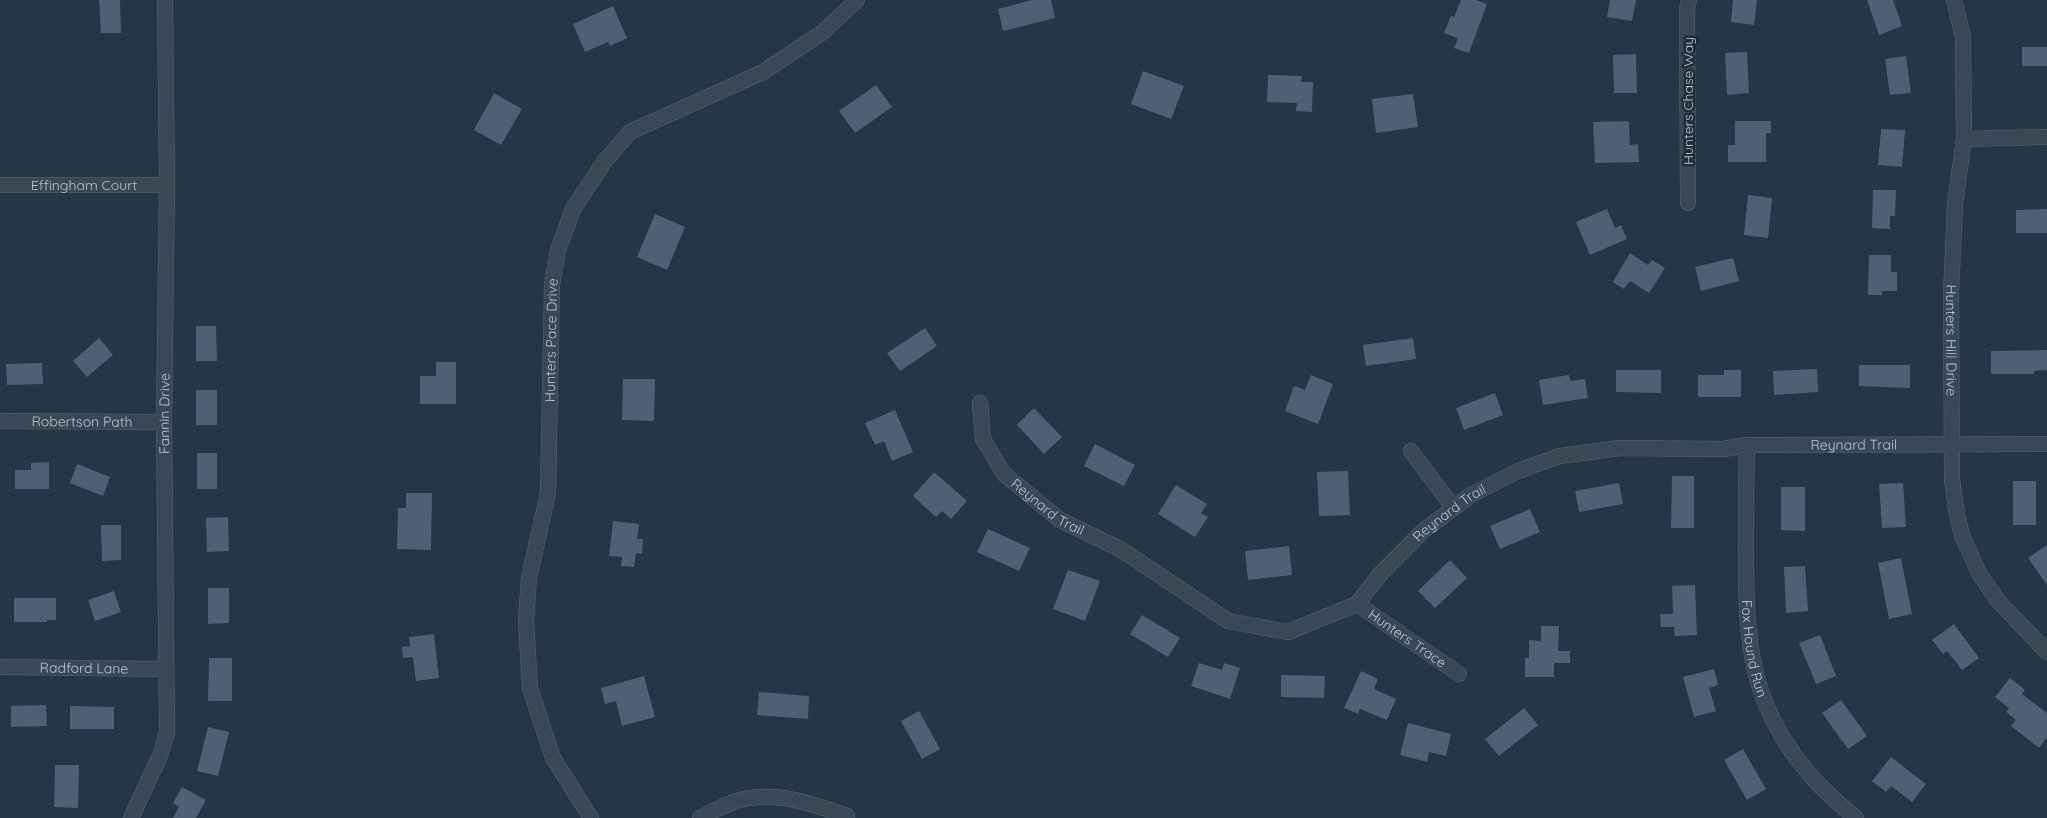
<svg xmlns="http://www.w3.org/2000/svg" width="2047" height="818" viewBox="0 0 2047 818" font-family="Quicksand,sans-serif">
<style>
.building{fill:#4e6071}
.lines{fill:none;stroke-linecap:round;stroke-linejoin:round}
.minor-casing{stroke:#596672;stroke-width:16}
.minor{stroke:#3a4855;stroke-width:15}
.labels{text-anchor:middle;stroke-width:5;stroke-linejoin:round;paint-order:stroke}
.street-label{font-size:14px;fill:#b8c3ce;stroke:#1e2d3a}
</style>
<rect width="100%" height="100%" fill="#253746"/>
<g class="building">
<path d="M99,0H120L121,33H101Z"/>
<path d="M1032,0H1051L1055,18L1003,31L998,9Z"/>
<path d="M1461,0H1476L1487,4L1469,53L1454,48L1458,38L1444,33L1451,16L1454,17Z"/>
<path d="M1610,0H1636L1632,21L1607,17Z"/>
<path d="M1733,0H1757L1754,25L1731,22Z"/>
<path d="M1867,0H1893L1902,26L1879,35Z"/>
<path d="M613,6L627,38L610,46L608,42L585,52L573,24Z"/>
<rect x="2022" y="47" width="25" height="19"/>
<path d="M1747,52L1749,93L1727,95L1725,53Z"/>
<path d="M1636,54L1637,93H1614L1613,55Z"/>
<path d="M1906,56L1911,93L1890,95L1885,59Z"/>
<path d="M1143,71L1184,86L1171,119L1131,104Z"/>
<path d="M1268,75L1302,76L1301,82H1313L1312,112L1296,111L1297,103L1267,102Z"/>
<path d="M876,85L892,107L855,133L839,111Z"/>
<path d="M494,93L522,109L501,145L474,130Z"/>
<path d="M1413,94L1418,127L1376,133L1372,99Z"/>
<path d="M1629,121L1630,145L1638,144L1639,162L1595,163L1593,122Z"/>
<path d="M1735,121H1771V133H1766V162H1728V145H1735Z"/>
<path d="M1881,129L1905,130L1902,167L1878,165Z"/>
<path d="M1873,190H1896L1895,216H1890V229L1872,228Z"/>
<path d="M1748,195L1772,198L1768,238L1744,235Z"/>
<path d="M1607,209L1615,228L1621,225L1627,239L1590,255L1576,222Z"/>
<path d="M2047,209V233H2016V210Z"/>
<path d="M655,214L685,227L667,270L637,257Z"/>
<path d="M1630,253L1648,265L1652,260L1665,268L1649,293L1630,281L1624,289L1613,282Z"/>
<path d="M1869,255H1891V272H1897V291H1882V295H1868Z"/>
<path d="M1733,258L1739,281L1701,291L1695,267Z"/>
<path d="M196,326H216L217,361H196Z"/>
<path d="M925,328L937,346L900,371L887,353Z"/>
<path d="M99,338L113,355L87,377L73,361Z"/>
<path d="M1413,338L1416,359L1366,366L1363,345Z"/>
<path d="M2047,350V370L2034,371V374H1991V351Z"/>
<path d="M436,362H456V404H420V376H436Z"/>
<path d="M42,363L43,384L7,385L6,364Z"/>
<path d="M1859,365H1910V388L1859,386Z"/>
<path d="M1817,369L1818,392L1774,395L1773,371Z"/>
<path d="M1616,370H1661V393L1616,392Z"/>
<path d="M1724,370H1741V397H1698V375H1724Z"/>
<path d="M1311,375L1333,384L1318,424L1285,411L1294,386L1305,390Z"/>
<path d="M1569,375L1570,381L1585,379L1588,398L1543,405L1539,380Z"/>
<path d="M623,379H655L654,421L622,420Z"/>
<rect x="196" y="390" width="21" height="35"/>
<path d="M1495,393L1503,415L1464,430L1456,408Z"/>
<path d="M1034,408L1062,437L1044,454L1017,425Z"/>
<path d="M895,410L913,452L892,461L884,441L875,445L865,423Z"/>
<path d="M1095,444L1135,465L1124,486L1084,466Z"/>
<rect x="197" y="453" width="20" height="36"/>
<path d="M49,462V489H15V470H31V463Z"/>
<path d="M77,464L110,477L103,496L70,483Z"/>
<path d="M1348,471L1350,515L1319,516L1317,472Z"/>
<path d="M934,472L967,501L951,519L942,511L936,517L913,496Z"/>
<path d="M1672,476H1694V528H1671Z"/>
<rect x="2013" y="481" width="23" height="44"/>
<path d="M1619,483L1623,504L1579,512L1575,491Z"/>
<path d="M1903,483L1906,527L1882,528L1879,484Z"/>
<path d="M1176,485L1207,504L1201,513L1208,517L1195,537L1158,514Z"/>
<path d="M1781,487H1805V531L1781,530Z"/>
<path d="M406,493H432L431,550L397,549L398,508H406Z"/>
<path d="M1530,509L1540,532L1500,549L1490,526Z"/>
<path d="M228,517L229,551L207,552L206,518Z"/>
<path d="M613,521L639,524L637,539H643L642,554L636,553L634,567L621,566L622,557L609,556Z"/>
<path d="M101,525H121V560L102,561Z"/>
<path d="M988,529L1030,548L1019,571L977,552Z"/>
<path d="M2047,545V585L2028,558Z"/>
<path d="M1289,546L1292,575L1248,580L1245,551Z"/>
<path d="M1901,558L1912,614L1889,619L1878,563Z"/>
<path d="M1450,560L1467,578L1435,608L1418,591Z"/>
<path d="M1805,566L1808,611L1786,613L1784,567Z"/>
<path d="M1068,570L1100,581L1085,621L1053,609Z"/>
<path d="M1695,585L1697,635L1675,636L1674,627H1661L1660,614H1673L1672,586Z"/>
<path d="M208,588H229V623L208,624Z"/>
<path d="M114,591L121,612L95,621L88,600Z"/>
<path d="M14,598H56V620H47V622H14Z"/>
<path d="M1142,615L1180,638L1168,657L1130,634Z"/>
<path d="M1954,624L1979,658L1962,670L1947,651L1943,654L1932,640Z"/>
<path d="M1541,626H1559L1558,651H1570V663H1554V677H1525V658H1529V640L1541,641Z"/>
<path d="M434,634L439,678L416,681L413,657L403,658L402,647L410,646L409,637Z"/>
<path d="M1820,635L1836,676L1816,684L1799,643Z"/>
<path d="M209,658H232V701H208Z"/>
<path d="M1199,663L1222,670L1224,663L1240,668L1230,699L1191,686Z"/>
<path d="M1714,669L1718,685L1709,688L1716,711L1694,717L1683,677Z"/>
<path d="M1361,671L1378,679L1374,689L1396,699L1387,720L1360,709L1358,714L1344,708Z"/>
<path d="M1281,675L1325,676L1324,698L1281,697Z"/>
<path d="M644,676L655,717L622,726L616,701L605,704L601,688Z"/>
<path d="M2010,678L2025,690L2022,694L2047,713V737L2039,748L2011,726L2016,720L2006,712L2009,708L1995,697Z"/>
<path d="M759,692L809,696L808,719L757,715Z"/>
<path d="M1841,700L1867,736L1848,749L1822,713Z"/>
<path d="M46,705L47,726L11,727V706Z"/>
<path d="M70,706L114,707V729H70Z"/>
<path d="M1524,708L1538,725L1499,756L1485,739Z"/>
<path d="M919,711L940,749L922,759L901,721Z"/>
<path d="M1408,723L1451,734L1446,756L1429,752L1427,762L1400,755Z"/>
<path d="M208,727L229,732L218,776L197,771Z"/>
<path d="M1743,749L1766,789L1747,800L1724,760Z"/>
<path d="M1891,757L1926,784L1912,802L1891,786L1886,792L1872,781Z"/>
<path d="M55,765H79L78,808L54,807Z"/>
<path d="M182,787L206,800L196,818H173L179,807L173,803Z"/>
</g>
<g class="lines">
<defs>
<g id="minor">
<path id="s1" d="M1954,0L1963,37L1964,139L1955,204L1951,293L1952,480L1957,515L1963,538L1980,575L1999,602L2047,652"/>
<path d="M1964,139L2047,137"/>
<path id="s2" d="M0,185H167"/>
<path d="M1688,203L1687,10L1689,0"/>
<path id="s3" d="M980,403L983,439L1004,474L1060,520L1120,549L1228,621L1288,632L1357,604L1381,573L1423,531L1471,495L1518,471L1560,456L1620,448L1724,449L1747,445L2047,444"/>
<path id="s4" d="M0,421L164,422"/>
<path id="s5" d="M1747,445C1746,481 1746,518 1746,555C1746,639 1749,703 1807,771C1821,789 1839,804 1856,818"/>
<path d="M1411,451L1453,507"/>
<path id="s6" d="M1357,604L1459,674"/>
<path id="s7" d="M0,667L166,669"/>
<path id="s8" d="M131,818L160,756L167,733L164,422L167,185L165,0"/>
<path id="s9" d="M591,818L553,758L543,728L530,688L526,620L529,578L548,493L552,285L558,250L573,209L605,161L630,132L763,72L823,32L857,0"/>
<path d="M700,818C710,813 720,807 731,803C770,788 810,803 847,816"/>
</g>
</defs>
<use href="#minor" class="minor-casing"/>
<use href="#minor" class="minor"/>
</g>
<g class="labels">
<g class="street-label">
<text transform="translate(1688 101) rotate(-90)" y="5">Hunters Chase Way</text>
<text dy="5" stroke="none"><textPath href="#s2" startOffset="84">Effingham Court</textPath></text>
<text dy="5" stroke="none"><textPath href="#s9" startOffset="495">Hunters Pace Drive</textPath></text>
<text dy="5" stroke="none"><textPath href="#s1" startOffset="342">Hunters Hill Drive</textPath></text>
<text dy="5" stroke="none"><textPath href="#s8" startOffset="412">Fannin Drive</textPath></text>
<text dy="5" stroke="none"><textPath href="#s4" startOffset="82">Robertson Path</textPath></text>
<text dy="5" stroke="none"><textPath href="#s3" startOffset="1032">Reynard Trail</textPath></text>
<text dy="5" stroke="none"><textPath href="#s3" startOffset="132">Reynard Trail</textPath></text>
<text dy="5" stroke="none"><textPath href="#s3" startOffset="612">Reynard Trail</textPath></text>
<text dy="5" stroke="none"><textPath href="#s6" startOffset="61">Hunters Trace</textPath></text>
<text dy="5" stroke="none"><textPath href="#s5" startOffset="204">Fox Hound Run</textPath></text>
<text dy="5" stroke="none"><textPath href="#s7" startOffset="84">Radford Lane</textPath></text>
</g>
</g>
</svg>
